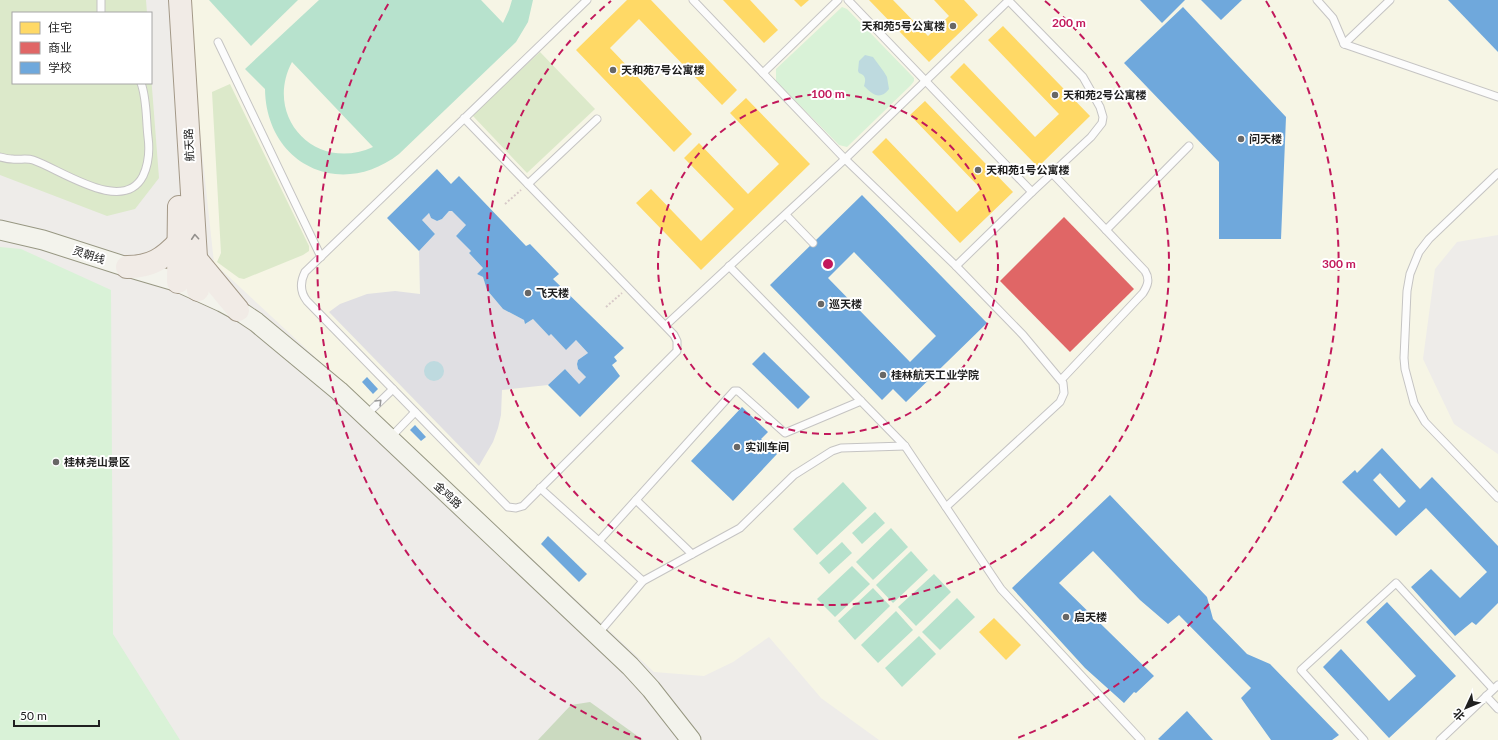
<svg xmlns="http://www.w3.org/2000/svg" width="1498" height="740" viewBox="0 0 1498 740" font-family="Lato,'Noto Sans SC',sans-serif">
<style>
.education{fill:#f6f5e5}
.grass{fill:#dce9ca}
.forest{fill:#cbdac0}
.park{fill:#d9f2d7}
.pitch{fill:#b7e2cd;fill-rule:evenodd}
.plaza{fill:#e0dfe3}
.water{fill:#bedadf}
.homes{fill:#ffd966}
.shops{fill:#e06666}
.schools{fill:#6fa8dc;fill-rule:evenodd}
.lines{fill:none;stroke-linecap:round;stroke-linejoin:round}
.lane-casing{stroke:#c5c4c3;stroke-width:9}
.secondary-casing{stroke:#979782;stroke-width:21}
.primary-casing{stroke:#a39887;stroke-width:24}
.path{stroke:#d7c9c8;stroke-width:2;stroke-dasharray:2 2;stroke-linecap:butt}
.lane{stroke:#fcfcfc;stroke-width:7}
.secondary{stroke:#f3f3ec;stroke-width:19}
.primary{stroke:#f1ebe6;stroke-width:22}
.oneway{stroke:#93908d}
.oneway2{stroke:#999}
.ring{fill:none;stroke:#c2185b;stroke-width:2;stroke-dasharray:7 5}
.poi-dot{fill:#686766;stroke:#fff;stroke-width:1.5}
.labels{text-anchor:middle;stroke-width:4;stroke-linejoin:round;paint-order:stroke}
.poi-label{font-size:11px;font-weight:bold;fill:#202020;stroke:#fff;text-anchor:start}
.street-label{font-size:11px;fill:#202020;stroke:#fff}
.centre{fill:#c2185b;stroke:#fff;stroke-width:2}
.ring-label{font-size:12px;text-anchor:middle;font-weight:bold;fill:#c2185b;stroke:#fff;stroke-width:4;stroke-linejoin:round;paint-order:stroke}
</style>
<rect width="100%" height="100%" fill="#eeece9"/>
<path class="education" d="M191,0H1498V235L1457,242L1435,269L1423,359L1454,424L1498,454V740H879L821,698L769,637L733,662L704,676L654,672L214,263L197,105Z"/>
<g class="grass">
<path d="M0,0H146L147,13H13V83H151V75L159,178L135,209L107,216L0,175Z"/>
<path d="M540,52L595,109L527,173L472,115Z"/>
<path d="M230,84L309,246V251L303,255L244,279L239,278L217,262L221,253L212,92Z"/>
</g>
<path class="forest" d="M590,702L643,740H538L571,705Z"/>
<g class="park">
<path d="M842,7L847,9L914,78V81L911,85L847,147L839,145L776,81V69Z"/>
<path d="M0,247L21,249L111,290L113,634L180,740H0Z"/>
</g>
<g class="pitch">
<path d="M209,0H298L251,46Z"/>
<path d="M319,0H481L503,23L509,10L512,0H533L528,22L516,42L399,154C340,200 266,164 265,89L245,69ZM292,62L373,147C316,173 263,117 292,62Z"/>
<path d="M843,482L867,508L817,555L793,529Z"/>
<path d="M875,512L885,523L862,544L852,533Z"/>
<path d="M891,528L908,547L873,580L856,562Z"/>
<path d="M842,542L852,553L829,574L819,563Z"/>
<path d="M911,551L928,570L893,603L876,585Z"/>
<path d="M852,566L870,584L835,617L817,599Z"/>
<path d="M934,574L951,592L916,626L898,607Z"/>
<path d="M873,588L890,606L855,640L838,621Z"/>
<path d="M957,598L975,617L940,650L922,632Z"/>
<path d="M896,611L913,630L878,663L861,645Z"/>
<path d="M919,636L936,654L902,687L885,668Z"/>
</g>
<path class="plaza" d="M449,211H452L466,225L456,236L471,251L469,253L483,268L477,274L483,277L487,290L503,309L524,320L525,324L533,319L549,336L551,334L566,350L576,340L588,353L578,360L577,364L578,369L586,377L579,384L565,369L548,385L502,390L501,415L498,428L493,442L479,466L329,312L340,304L367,294L395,291L420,294L419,251L435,234L422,220L429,213L431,218L437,221L442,219Z"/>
<g class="water">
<path d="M865,55L873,57L884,72L887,77L889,89C880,101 872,94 864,86C866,80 866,75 859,73L858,71L859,61Z"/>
<circle cx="434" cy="371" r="10"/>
</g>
<g class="homes">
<path d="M627,0H651L737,90L722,105L639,19L610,48L692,134L674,152L576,50Z"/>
<path d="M723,0H750L778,30L764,43Z"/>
<path d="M794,0H809L801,7Z"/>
<path d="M869,0H893L928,36L949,16L934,0H964L978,15L929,62Z"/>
<path d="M1003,26L1090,116L1038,167L950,77L964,63L1035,137L1059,114L988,40Z"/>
<path d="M746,98L810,164L701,270L636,203L651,189L701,241L734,209L684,158L699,143L748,194L779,164L730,113Z"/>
<path d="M925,101L1013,192L960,243L872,152L886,138L957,212L981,189L910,115Z"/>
<path d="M994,618L1021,645L1006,660L979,632Z"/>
</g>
<path class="shops" d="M1064,217L1134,289L1070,352L1000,281Z"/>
<g class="schools">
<path d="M1140,0H1185L1162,23Z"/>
<path d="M1201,0H1242L1221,20Z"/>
<path d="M1448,0H1498V52Z"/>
<path d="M1183,7L1286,117L1281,239H1219V162L1124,63Z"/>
<path d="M437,169L451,184L459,176L526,246L530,244L559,274L553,279L624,348L614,357L617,361L612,365L620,376L580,417L548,385L565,369L579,384L586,377L578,369L577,364L578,360L588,353L576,340L566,350L551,334L549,336L533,319L525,324L524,320L503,309L487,290L483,277L477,274L483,268L469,253L471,251L456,236L466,225L452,211H449L442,219L437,221L431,218L429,213L422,220L435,234L419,251L387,218Z"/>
<path d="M862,195L987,323L906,402L893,389L882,400L770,285ZM854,252L936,336L910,362L828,278Z"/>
<path d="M764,352L810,397L798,409L752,364Z"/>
<path d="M367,377L378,389L373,394L362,382Z"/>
<path d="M742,407L768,432L761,439L777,454L733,501L691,461Z"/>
<path d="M415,425L426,437L421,441L410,430Z"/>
<path d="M1382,448L1420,489L1432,477L1498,546V603L1476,625L1472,622L1455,636L1411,587L1431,569L1460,598L1487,572L1426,508L1396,536L1342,482L1355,470L1357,473ZM1380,473L1406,501L1399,508L1373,480Z"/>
<path d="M1110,495L1207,597L1213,619L1247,654L1270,664L1339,735L1332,740H1271L1241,698L1251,688L1179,615L1168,624L1140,600L1093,551L1059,583L1154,676L1136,693L1134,692L1124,703L1085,668L1012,588Z"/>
<path d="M548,536L587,574L579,582L541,544Z"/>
<path d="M1387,602L1456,676L1389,738L1323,667L1341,649L1389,701L1416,676L1366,622Z"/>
<path d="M1187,711L1213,740H1160L1158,739Z"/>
</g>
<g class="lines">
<defs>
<g id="lane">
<path d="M101,0V13"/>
<path d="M693,0L845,159L956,266L1023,335L1063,383L1064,393L1060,402L946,507"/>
<path d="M848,0L1032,192"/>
<path d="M1317,0L1333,18L1344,44L1498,97"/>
<path d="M218,42L321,257"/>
<path d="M1344,44L1390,0"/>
<path d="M763,73L838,0"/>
<path d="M464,118L674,335L677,341V351L523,506L516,508L508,507L307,301C300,292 300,282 305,272L587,0"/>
<path d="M0,157C4,158 8,159 12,159C19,160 27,158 33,160C60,169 123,215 143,176C149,163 150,152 148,137C146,120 147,99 141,83"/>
<path d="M1052,173L1145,271C1150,279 1148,285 1143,293L1061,380"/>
<path d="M1498,173L1429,239L1419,252L1410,274L1407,291L1404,358L1405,369L1414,403L1425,422L1498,498"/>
<path d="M528,184L597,119"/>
<path d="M786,215L813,243"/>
<path d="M1106,230L1189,146"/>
<path d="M729,266L905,446L1001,589L1141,740"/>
<path d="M956,266L1032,192L1091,137L1102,123L1103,117L1100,107L1083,77L1008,0"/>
<path d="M666,325L845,159L1009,0"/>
<path d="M365,416L393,389"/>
<path d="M390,438L415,412"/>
<path d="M540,488L643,581"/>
<path d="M636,500L692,554"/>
<path d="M599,541L734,391H738L785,433L861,401"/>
<path d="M597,635L643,581L740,528L794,475L832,451L841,448L905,446"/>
<path d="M1486,696L1498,709"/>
<path d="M1364,740L1301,670L1396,583L1493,689"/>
<path d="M1440,740L1498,685"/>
</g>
<path id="secondary" d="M0,230L43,240L127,267L178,282L222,302L244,314L256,322L339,391L630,666L651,689L691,740"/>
<g id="primary">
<path d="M180,0L198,290"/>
<path d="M196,259L238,310"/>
<path d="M127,267C151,267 163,259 179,242"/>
<path d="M178,282L179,207"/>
</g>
</defs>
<use href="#lane" class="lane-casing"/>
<use href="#secondary" class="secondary-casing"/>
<use href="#primary" class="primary-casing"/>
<g class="path">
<path d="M505,204L521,190"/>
<path d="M606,307L622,293"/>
</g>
<use href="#lane" class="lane"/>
<use href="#secondary" class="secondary"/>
<use href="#primary" class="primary"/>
</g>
<defs><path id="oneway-chevron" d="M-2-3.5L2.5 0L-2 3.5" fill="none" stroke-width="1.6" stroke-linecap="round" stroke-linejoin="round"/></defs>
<use class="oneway" href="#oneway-chevron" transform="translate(195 237) rotate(-94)"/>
<use class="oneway2" href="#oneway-chevron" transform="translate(379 402) rotate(-45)"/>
<g class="ring">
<circle cx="828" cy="264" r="170"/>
<path d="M1045 1A341 341 0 1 1 611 1"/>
<path d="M641 739A511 511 0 0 1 390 1M1266 1A511 511 0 0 1 1015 739"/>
</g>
<g class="poi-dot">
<circle cx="953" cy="26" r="4"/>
<circle cx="613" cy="70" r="4"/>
<circle cx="1055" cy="95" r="4"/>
<circle cx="1241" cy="139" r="4"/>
<circle cx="978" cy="170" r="4"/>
<circle cx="528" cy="293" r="4"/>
<circle cx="821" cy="304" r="4"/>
<circle cx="883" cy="375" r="4"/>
<circle cx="737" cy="447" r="4"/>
<circle cx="56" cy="462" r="4"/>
<circle cx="1066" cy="617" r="4"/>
</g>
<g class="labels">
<g class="poi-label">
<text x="945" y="30" text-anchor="end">天和苑5号公寓楼</text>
<text x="621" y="74">天和苑7号公寓楼</text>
<text x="1063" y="99">天和苑2号公寓楼</text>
<text x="1249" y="143">问天楼</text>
<text x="986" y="174">天和苑1号公寓楼</text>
<text x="536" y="297">飞天楼</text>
<text x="829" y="308">巡天楼</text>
<text x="891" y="379">桂林航天工业学院</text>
<text x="745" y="451">实训车间</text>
<text x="64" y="466">桂林尧山景区</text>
<text x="1074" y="621">启天楼</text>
</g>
<g class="street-label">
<text transform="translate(189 145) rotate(-93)" y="4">航天路</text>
<text transform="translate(89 255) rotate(18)" y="4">灵朝线</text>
<text transform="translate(448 495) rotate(43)" y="4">金鸡路</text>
</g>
</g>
<circle cx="828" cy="264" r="6" class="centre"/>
<g class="ring-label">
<text x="1069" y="27">200 m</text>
<text x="828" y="98">100 m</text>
<text x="1339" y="268">300 m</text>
</g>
<rect x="12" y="12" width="140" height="72" fill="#ffffff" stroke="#a6a6a6"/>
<rect x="20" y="22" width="20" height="12" fill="#ffd966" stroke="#a6a6a6"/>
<text x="48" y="32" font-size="12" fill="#202020">住宅</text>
<rect x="20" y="42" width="20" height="12" fill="#e06666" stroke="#a6a6a6"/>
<text x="48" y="52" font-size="12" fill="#202020">商业</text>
<rect x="20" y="62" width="20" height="12" fill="#6fa8dc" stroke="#a6a6a6"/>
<text x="48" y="72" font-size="12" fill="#202020">学校</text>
<g transform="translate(1466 708) rotate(226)" stroke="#ffffff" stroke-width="3" paint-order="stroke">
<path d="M0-3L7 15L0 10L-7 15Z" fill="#202020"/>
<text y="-6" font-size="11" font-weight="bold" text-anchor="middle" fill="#202020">北</text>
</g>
<path d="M14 720v6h85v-6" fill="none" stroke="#202020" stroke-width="2"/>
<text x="20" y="720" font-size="12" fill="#202020" stroke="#ffffff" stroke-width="3" paint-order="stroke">50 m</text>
</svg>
